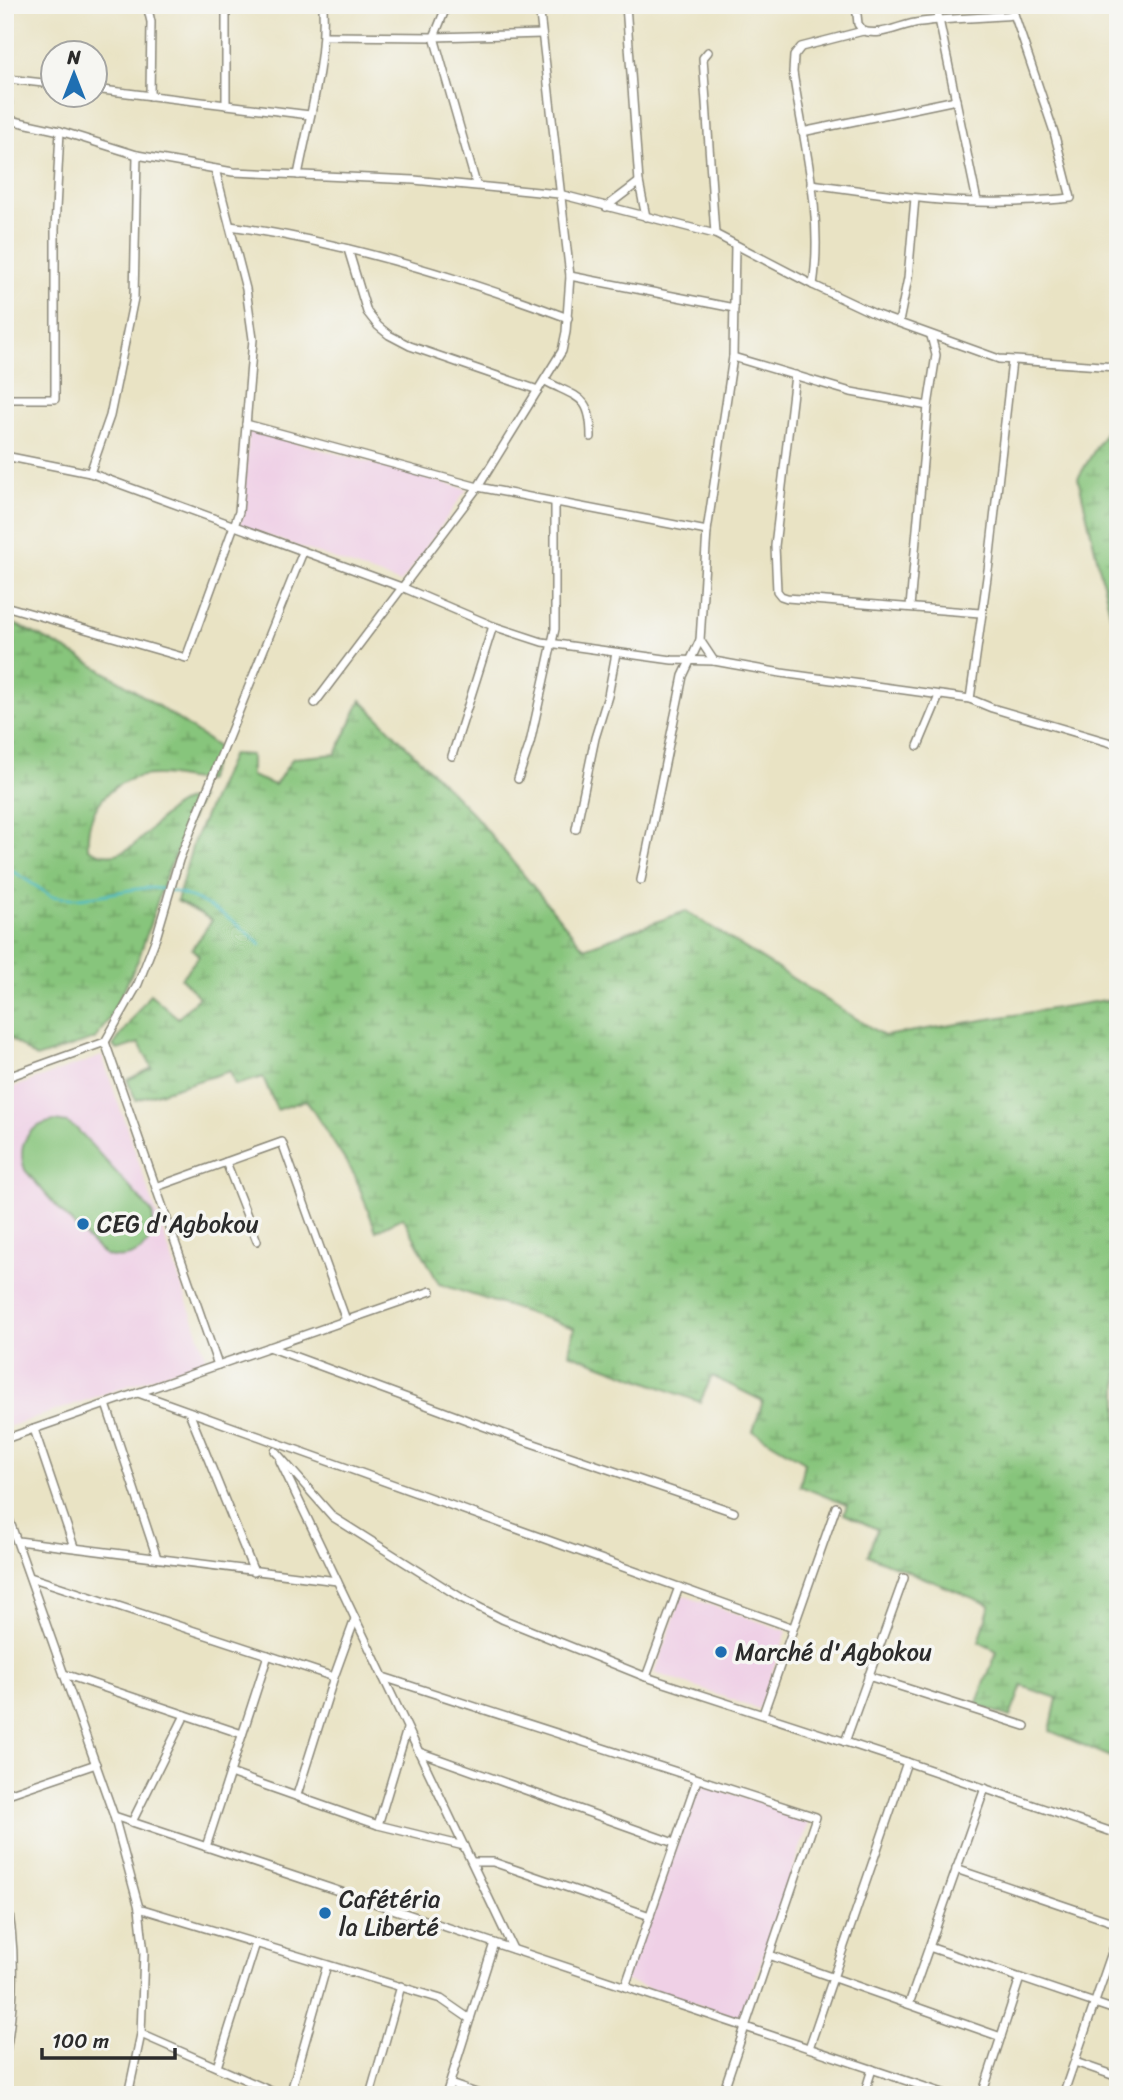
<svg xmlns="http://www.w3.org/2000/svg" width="1123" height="2100" viewBox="0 0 1123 2100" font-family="Sriracha,sans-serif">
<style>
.built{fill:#efd0e6}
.wetland{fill:url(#wetland-marsh);stroke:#597853;stroke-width:2}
.pitch{fill:#87c57b;stroke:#597853;stroke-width:2}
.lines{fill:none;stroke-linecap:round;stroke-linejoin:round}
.stream{stroke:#4ebcc5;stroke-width:2.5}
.minor-casing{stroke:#8a8778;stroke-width:10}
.minor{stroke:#fff;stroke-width:7}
.poi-dot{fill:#1f6fb2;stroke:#f6f6f2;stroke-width:2.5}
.labels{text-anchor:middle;stroke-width:7;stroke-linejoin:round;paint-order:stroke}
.poi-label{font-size:24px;fill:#2b2b2b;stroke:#f6f6f2;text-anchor:start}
</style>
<defs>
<pattern id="wetland-marsh" width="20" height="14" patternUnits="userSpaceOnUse" patternTransform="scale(1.75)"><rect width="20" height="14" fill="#87c57b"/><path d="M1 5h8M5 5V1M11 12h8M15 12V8" fill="none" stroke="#6fa065"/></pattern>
</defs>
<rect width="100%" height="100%" fill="#f6f6f2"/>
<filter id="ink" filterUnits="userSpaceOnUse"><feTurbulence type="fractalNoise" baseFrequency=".0143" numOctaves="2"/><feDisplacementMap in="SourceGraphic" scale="14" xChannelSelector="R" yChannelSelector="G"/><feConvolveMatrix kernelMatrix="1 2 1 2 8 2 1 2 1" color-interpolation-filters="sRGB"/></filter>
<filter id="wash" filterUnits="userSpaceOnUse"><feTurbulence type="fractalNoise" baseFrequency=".00686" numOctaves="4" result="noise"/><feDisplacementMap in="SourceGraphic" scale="28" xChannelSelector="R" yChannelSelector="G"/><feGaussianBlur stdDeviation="1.57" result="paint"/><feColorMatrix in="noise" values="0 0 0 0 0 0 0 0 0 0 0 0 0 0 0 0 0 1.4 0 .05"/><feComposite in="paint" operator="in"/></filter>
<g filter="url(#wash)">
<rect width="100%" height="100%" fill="#e9e3c4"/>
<g class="built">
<path d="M249,430L467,489L401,583L240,526Z"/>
<path d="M102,1056L207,1359L5,1428V1090Z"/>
<path d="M682,1595L787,1631L759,1709L655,1673Z"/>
<path d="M696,1783L811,1817L742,2019L624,1980Z"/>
</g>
<g class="wetland">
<path d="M1118,411V646L1078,478Z"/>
<path d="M5,620C82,653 151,700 219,748L207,781C190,781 174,775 158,775C115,774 85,806 88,848C138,878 155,797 200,798L165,878L139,958L110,1018L95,1039L36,1058L5,1034Z"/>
<path d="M361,700L475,816L584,948L686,911L884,1036L1118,998V1760L1050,1731L1057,1698L1022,1686L1010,1717L976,1705L997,1651L979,1642L990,1605L868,1555L877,1529L844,1514L847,1505L800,1486L805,1462L753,1431L763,1401L712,1376L700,1402L569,1353L574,1328L439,1284L403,1217L376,1231L355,1176L306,1100L277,1110L263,1077L235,1085L230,1071L136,1100L127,1080L152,1068L139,1043L118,1050L113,1046L150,994L178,1018L199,997L181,978L199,956L192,949L212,920L177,901L193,843L232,754L251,755V776L275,785L293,758L336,754Z"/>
</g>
<path class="pitch" d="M55,1121L67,1123L77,1129L152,1212C155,1227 153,1241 140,1251C131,1257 119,1259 108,1256C93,1251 39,1186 25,1170C16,1144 28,1125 55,1121Z"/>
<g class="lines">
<path class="stream" d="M5,866L51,896C80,902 109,893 137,889C180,882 231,916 261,945"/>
</g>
</g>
<g filter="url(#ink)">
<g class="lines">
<defs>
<g id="minor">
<path d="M147,5L151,22L150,96"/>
<path d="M226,5V105"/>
<path d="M447,5L434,37L476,184"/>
<path d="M626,5L639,182L646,217"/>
<path d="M856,5L858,24L863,31"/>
<path d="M936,5L977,201"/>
<path d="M5,33L9,120"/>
<path d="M325,36L434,37L542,34"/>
<path d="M708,52L703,58L715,234"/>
<path d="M8,79L52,84"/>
<path d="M94,89L310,115"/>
<path d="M5,119L60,131L137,155L233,172L414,180L559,194L715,234L813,285L877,315L999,359L1116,367"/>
<path d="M802,132L956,100"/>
<path d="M298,175C309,118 326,63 323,5"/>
<path d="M811,184C875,192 941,204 1006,202C1027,202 1049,200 1071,198L1054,132L1011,5"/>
<path d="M606,207L639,182"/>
<path d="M230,226C345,242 459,277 568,318"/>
<path d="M348,249L367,312L378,326L389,335L410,346L538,390"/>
<path d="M570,276L734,308"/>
<path d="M813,285C824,215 803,142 793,72L794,56L801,47L863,31C883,37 900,24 921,22C951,18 983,18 1014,15"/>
<path d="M899,322L908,278L915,198"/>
<path d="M733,357L851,392L928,406L910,607"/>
<path d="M795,375L775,546L777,591L781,596L787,598L980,613"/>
<path d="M545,381C578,398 591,395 591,437"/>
<path d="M5,399H55V229L60,131"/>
<path d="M928,406L936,355L931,336"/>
<path d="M246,424L478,487L707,531"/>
<path d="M5,456L90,473L404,588L493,626L542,642L672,660L714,661L781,673L970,699L992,708L1118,745"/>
<path d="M90,473L110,416L134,298L137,155"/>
<path d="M5,606L186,658L239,512L253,339L246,289L215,169"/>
<path d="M714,661L700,640L707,531L733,357L735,245"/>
<path d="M970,699L989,563L1012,361"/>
<path d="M315,703L478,487L562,351L566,332L570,276L539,5"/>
<path d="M918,746L939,696"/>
<path d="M452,756L493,626"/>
<path d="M518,779L530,743L555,629V502"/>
<path d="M576,829L595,738L608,696L616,653"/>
<path d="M641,880L683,676L700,640"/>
<path d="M105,1042L218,1365"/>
<path d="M5,1078L105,1042L138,984L156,938L179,860L303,552"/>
<path d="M226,1162L257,1241"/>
<path d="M156,1187L282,1142L346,1320"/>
<path d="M269,1347L502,1433L734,1512"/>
<path d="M138,1393L793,1628"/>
<path d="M106,1404L157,1558"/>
<path d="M189,1412L254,1572"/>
<path d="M34,1429L74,1547"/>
<path d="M5,1439L431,1291"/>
<path d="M275,1451L333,1517L463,1599L502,1619L646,1677L907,1762L1118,1834"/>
<path d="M280,1461L513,1949"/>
<path d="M5,1508L114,1816L139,1908L144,1953L141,2034L128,2095"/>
<path d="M18,1541L337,1581"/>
<path d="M30,1577L334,1677"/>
<path d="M64,1674L242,1734"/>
<path d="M868,1676L1025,1726"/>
<path d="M383,1677L816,1817L722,2095"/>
<path d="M646,1677L679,1587"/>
<path d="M763,1714L836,1507"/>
<path d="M845,1742L904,1578"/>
<path d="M419,1752L674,1843"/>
<path d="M230,1773L378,1825L464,1846"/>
<path d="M5,1795L96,1764"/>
<path d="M297,1795L334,1677L355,1619"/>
<path d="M114,1816L949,2095"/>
<path d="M132,1822L185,1715"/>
<path d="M378,1825L407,1729"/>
<path d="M206,1847L268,1655"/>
<path d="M472,1862H493L650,1916"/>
<path d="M956,1869L1118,1924"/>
<path d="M5,1892C17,1946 15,2003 5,2057"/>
<path d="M139,1908L441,1999L470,2019"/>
<path d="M929,1947L1118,2011"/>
<path d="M769,1955L1001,2037"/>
<path d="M625,1987L697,1780"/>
<path d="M909,2004L985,1788"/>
<path d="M141,2034L280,2095"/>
<path d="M809,2048L907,1762"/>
<path d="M1075,2062L1118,2077"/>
<path d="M217,2067L256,1943"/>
<path d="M450,2084L482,2095"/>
<path d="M290,2095L327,1965"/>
<path d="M370,2095L401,1986"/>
<path d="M446,2095L494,1943"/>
<path d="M864,2095L872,2069"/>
<path d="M982,2095L1020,1978"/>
<path d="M1063,2095L1118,1935"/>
</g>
</defs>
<use href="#minor" class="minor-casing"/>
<use href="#minor" class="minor"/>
</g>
</g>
<g class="poi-dot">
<circle cx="83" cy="1224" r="7"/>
<circle cx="721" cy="1652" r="7"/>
<circle cx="325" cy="1913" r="7"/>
</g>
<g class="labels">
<g class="poi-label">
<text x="97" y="1232">CEG d'Agbokou</text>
<text x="735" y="1660">Marché d'Agbokou</text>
<text x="339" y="1907">Cafétéria<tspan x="339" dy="28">la Liberté</tspan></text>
</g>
</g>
<rect width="1123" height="2100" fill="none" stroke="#f6f6f2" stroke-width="28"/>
<g transform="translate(74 74)"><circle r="33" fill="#f6f6f2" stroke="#a5a5a2" stroke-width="2"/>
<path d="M0-5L12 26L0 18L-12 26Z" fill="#1f6fb2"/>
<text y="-10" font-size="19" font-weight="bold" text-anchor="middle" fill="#2b2b2b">N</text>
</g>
<path d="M42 2048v10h133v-10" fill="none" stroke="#2b2b2b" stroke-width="3.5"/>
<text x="52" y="2048" font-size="21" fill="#2b2b2b" stroke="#f6f6f2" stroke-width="5" paint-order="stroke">100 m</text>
</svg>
